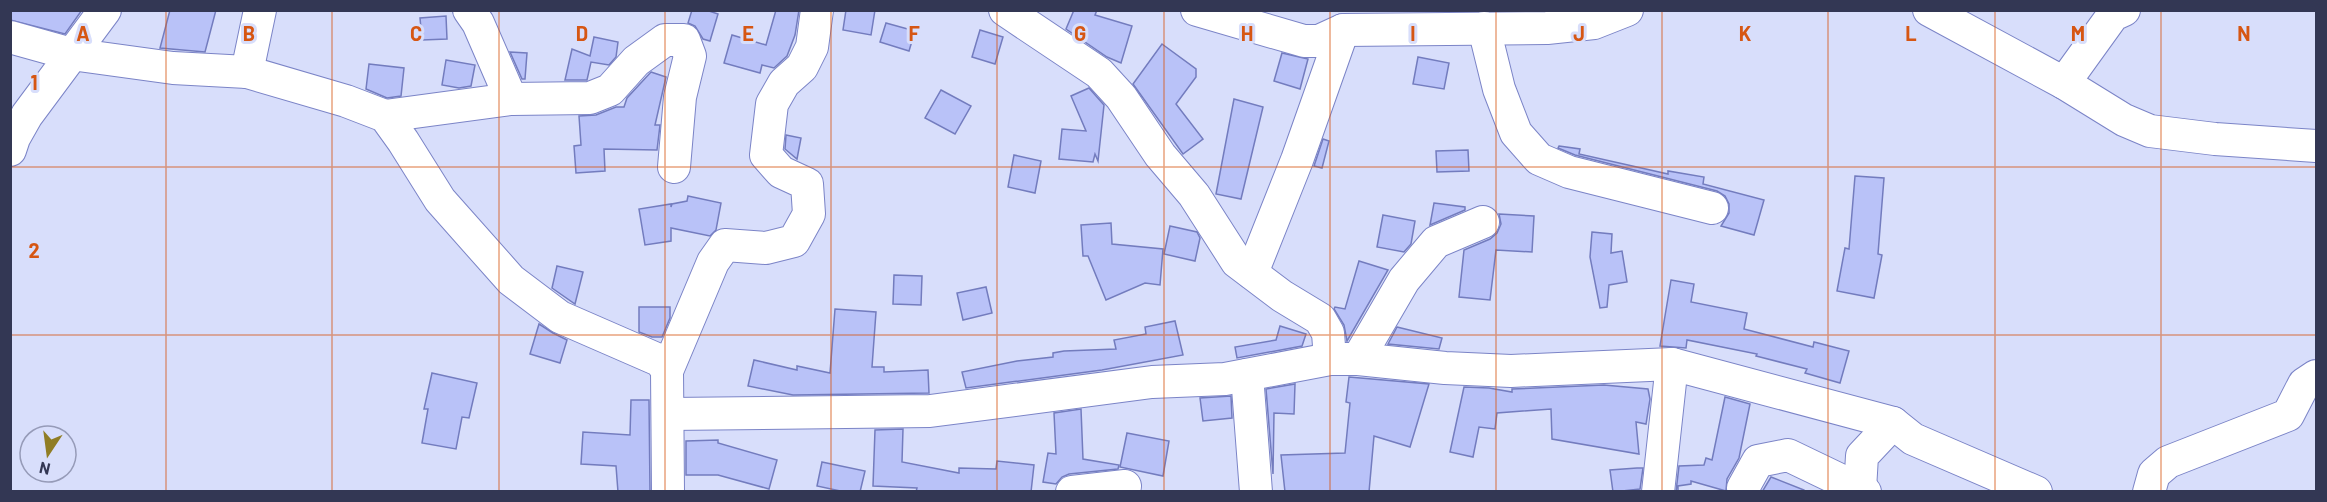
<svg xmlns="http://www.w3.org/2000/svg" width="2327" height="502" viewBox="0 0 2327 502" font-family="Barlow,sans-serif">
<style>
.building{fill:#b9c2f8;stroke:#737cbe;stroke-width:1.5}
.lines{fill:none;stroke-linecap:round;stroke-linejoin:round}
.minor-casing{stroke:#7b84c7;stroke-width:34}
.minor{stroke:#fff;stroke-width:32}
.grid{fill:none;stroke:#d65613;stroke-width:1.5;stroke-opacity:0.55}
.grid-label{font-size:20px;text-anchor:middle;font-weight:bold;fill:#d65613;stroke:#d8defb;stroke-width:6;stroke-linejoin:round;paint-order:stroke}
</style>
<rect width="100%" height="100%" fill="#d8defb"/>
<g class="building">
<path d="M10,10H82L65,34L10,20Z"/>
<path d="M170,10H216L205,52L160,48Z"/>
<path d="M692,10H706L718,14L710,41L703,39L695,26L688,23Z"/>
<path d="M776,10H799L795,35L787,56L774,68L762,65L760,73L724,63L732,35L766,45Z"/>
<path d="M846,10H875L871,35L843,30Z"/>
<path d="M1074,10H1097L1095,15L1132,26L1121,63L1107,57L1066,29Z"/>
<path d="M446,16L447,39L422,40L420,18Z"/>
<path d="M886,23L915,31L909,51L880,42Z"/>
<path d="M980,30L1003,37L995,64L972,57Z"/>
<path d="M594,37L618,42L616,57L609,65L591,62L587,80H565L572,49L590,56Z"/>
<path d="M1162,44L1196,69V77L1176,104L1203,139L1183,154L1133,84Z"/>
<path d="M510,52L527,53L525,79H522Z"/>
<path d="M1282,53L1308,59L1300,89L1274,81Z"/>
<path d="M1418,57L1449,63L1444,89L1413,84Z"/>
<path d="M446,60L475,65L471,86L459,88L442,85Z"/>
<path d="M369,64L404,68L401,96L387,98L366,89Z"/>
<path d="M651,72L666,77L655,125H660L657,150L604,149L605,171L576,173L574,146L581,145L579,116L596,115L616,107H624L627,98Z"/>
<path d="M1089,88L1104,105L1098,161L1095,154L1093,162L1059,159L1062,129L1086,131L1071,96Z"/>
<path d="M941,90L971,106L955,134L925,118Z"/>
<path d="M1234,99L1263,107L1241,199L1216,194Z"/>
<path d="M786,135L801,138L797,159L785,149Z"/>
<path d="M1323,139L1329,141L1322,168L1314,166Z"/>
<path d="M1559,146L1580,149L1579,154L1668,174V171L1704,177L1703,184L1764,200L1754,235L1721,226L1729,213V204L1725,196L1717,191L1575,155L1558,148Z"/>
<path d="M1468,150L1469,171L1437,172L1436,151Z"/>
<path d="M1014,155L1041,161L1035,193L1008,187Z"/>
<path d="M1855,176L1884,178L1878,254L1882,255L1874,298L1837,291L1845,248L1849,249Z"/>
<path d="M688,196L721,203L716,230L710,236L671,228V241L645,245L639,209L671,204V207L672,204L687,201Z"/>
<path d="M1434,203L1465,207V210L1430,225Z"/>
<path d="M1499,214L1534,216L1532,252L1496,250L1490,300L1459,297L1464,250L1490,239L1497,233L1501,224Z"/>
<path d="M1383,215L1415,221L1411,244L1404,252L1377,247Z"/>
<path d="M1111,223L1112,244L1163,249L1160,285L1145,283L1106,300L1088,256H1083L1081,225Z"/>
<path d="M1170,226L1197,232L1200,238L1195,261L1164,254Z"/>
<path d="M1592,232L1612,234L1611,253L1622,251L1627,282L1609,285L1607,307L1600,308L1590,257Z"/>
<path d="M1359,261L1388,270L1347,341L1344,325L1334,309L1335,307L1345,309Z"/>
<path d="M557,266L583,272L575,304L552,288Z"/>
<path d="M894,275L922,276L921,305L893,304Z"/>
<path d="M1671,280L1694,284L1691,302L1747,313L1744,329L1813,347L1814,342L1849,351L1840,383L1805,373L1807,369L1756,356L1757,354L1687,340L1686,348L1660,346Z"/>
<path d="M986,287L992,313L963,320L957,293Z"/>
<path d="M639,307H670V318L662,337H652L639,332Z"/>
<path d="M835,309L876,312L872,367H884V372L928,370L929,393L793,395L748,386L754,360L797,370V366L830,373Z"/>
<path d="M1175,321L1183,355L1102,370L966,388L962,372L1017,361L1053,357V353L1064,351L1116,349L1114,340L1146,334L1145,327Z"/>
<path d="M539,324L553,333L567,340L560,363L530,354Z"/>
<path d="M1280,326L1306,334L1302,346L1237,358L1235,347L1276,340Z"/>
<path d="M1397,327L1442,338L1439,349L1388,344Z"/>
<path d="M432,373L477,383L469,418L462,417L456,449L422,443L428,409H424Z"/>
<path d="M1349,377L1429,384L1410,447L1374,436L1369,492H1285L1281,455L1345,453L1350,403L1346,402Z"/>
<path d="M1295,384L1294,414L1274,413L1273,474L1266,389Z"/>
<path d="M1604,385L1648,389L1650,399L1646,424L1636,422L1639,454L1552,439L1551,409L1497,413L1495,429L1479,427L1473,457L1450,452L1464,387L1489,388L1512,392V389Z"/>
<path d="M1231,396L1232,418L1203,421L1200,398Z"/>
<path d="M1725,397L1750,404L1739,458L1727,479L1726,491L1691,481V484L1678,486V492H1676L1679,466L1704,465L1706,458L1712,460Z"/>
<path d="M631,400H649L650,492H618L616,466L581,464L583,432L630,435Z"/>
<path d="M1081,409L1083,459L1119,465L1118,469L1069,474L1062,477L1056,484L1043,482L1048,453L1056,454L1054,413Z"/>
<path d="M903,429L902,462L959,473V468L996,469L997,461L1034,465L1031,492H916L917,488L873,486L875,430Z"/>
<path d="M1127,433L1169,441L1163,476L1120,467Z"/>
<path d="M718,440V443L777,460L769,489L718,475H686V441Z"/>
<path d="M822,462L865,471L860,492H845L817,486Z"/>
<path d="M1637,468H1643L1640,489L1613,492L1610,470Z"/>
<path d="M1771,477L1804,490V492H1762Z"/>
</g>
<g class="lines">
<defs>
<g id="minor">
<path d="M469,10L478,23L511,99"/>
<path d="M1005,10L1099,73L1121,97L1160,155L1194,195L1237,262L1282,296L1320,319L1328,333L1330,359"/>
<path d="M1197,10L1304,41H1319L1343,30L1547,28L1594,23L1627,10"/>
<path d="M1929,10L2064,83L2124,120L2150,131L2215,139L2316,146"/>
<path d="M1484,28L1499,89L1516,133L1539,159L1569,172L1712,208"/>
<path d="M10,37L71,54L173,68L247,72L346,101L385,116L403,141L440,200L511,280L560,317L661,361L667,371L668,492"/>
<path d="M247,72L260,10"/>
<path d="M2064,83L2113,15L2124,10"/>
<path d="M385,116L511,99L590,98L610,90L636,61L665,40H684L690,56L680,97L674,167"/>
<path d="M10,150L14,138L27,115L105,10"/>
<path d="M1252,273L1297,160L1343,30"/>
<path d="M1358,359L1404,280L1436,242L1483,222"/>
<path d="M667,371L713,262L725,245L766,248L794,241L809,214L807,184L781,172L766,155L772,104L784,83L802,67L812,47L817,10"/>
<path d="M1247,375L1256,492"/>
<path d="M669,414L930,411L1152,382L1225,379L1330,359H1358L1445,368L1511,371L1672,364L1893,423L1913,439L2036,492"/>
<path d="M1860,489L1862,456L1893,423"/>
<path d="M1072,492L1125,486"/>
<path d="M1658,492L1672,364"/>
<path d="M1744,492L1743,488L1758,461L1788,455L1865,492"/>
<path d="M2149,492L2154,474L2168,462L2288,415L2304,384L2316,376"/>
</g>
</defs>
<use href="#minor" class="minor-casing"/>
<use href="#minor" class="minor"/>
</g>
<path class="grid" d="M166,10V492M332,10V492M499,10V492M665,10V492M831,10V492M997,10V492M1164,10V492M1330,10V492M1496,10V492M1662,10V492M1828,10V492M1995,10V492M2161,10V492M10,167H2316M10,335H2316"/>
<g class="grid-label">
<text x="83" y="41">A</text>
<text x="249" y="41">B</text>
<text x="416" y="41">C</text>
<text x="582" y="41">D</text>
<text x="748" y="41">E</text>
<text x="914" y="41">F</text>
<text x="1080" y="41">G</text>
<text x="1247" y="41">H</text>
<text x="1413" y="41">I</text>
<text x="1579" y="41">J</text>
<text x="1745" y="41">K</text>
<text x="1911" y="41">L</text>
<text x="2078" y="41">M</text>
<text x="2244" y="41">N</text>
<text x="34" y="90">1</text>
<text x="34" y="258">2</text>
</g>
<rect width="2327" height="502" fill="none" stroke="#333754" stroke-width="24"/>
<g transform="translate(48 454) rotate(193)"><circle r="28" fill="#d8defb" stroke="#969bb8" stroke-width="1.5"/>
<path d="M0-4.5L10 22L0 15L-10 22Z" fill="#907d24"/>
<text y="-9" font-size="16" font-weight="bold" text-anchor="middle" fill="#333754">N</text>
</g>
</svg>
